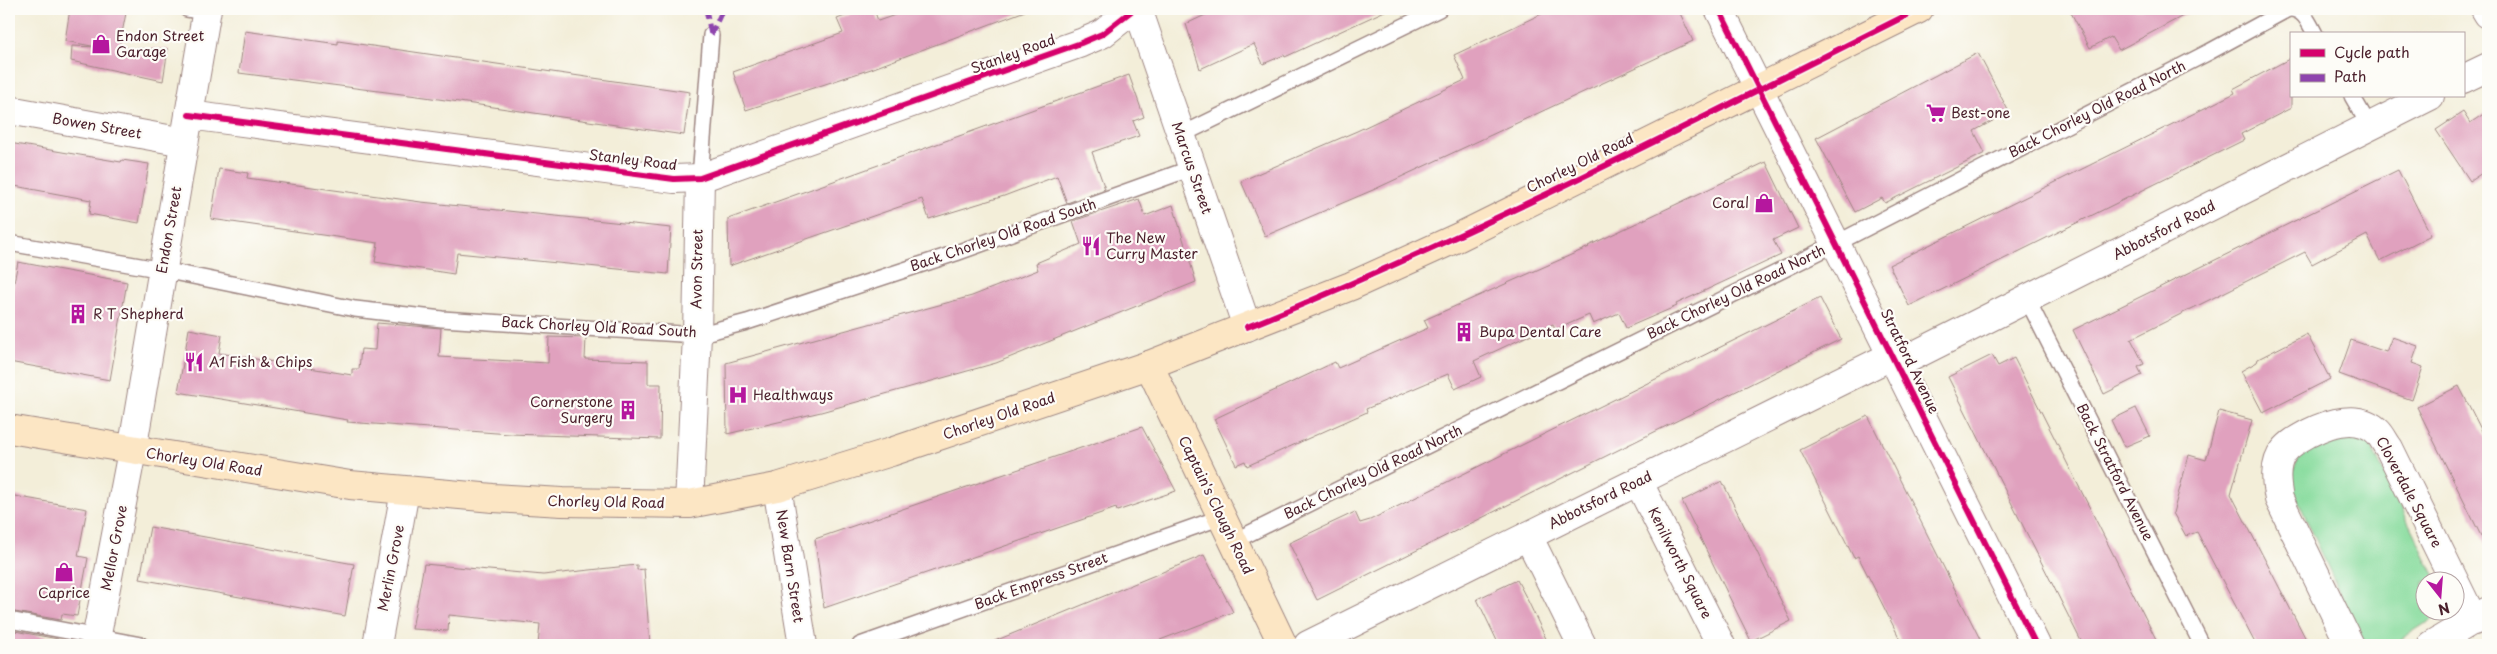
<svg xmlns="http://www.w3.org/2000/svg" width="2497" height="654" viewBox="0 0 2497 654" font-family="'Playpen Sans',sans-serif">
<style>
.green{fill:#88dc9e;stroke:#697e64}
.building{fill:#e0a1be}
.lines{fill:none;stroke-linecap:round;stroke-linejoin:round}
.lane-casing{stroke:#9e8682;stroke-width:18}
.street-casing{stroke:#9e8682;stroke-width:30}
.secondary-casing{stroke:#9e8682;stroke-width:30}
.lane{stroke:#fff;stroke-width:15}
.street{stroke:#fff;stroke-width:28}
.secondary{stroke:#fce6c4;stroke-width:28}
.quiet{stroke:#8e44ad;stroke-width:5;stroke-dasharray:10 5;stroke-linecap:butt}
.cycleway-casing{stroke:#fdfcf7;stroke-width:9}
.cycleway{stroke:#d6006c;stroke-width:6}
.labels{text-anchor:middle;stroke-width:4.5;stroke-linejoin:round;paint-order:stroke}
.poi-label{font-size:14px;fill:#4a1f2b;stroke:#fdfcf7;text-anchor:start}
.street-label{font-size:14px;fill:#4a1f2b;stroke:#fdfcf7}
</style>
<rect width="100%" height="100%" fill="#fdfcf7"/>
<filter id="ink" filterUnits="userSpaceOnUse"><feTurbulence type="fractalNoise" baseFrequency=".02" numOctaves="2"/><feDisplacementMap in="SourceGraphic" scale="10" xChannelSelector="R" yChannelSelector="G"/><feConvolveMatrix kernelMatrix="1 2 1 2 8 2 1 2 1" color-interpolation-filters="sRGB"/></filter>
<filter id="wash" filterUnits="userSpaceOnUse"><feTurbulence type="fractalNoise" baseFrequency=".0096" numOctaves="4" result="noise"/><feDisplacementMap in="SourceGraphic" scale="20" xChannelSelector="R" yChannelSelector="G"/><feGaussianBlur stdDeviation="1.12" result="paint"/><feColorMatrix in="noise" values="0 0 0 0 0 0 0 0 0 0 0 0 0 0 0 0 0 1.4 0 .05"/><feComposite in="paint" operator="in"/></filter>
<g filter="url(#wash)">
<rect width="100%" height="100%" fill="#f3eed9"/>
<path class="green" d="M2344,437L2370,444L2437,581L2424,582V612H2443L2392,645H2363L2293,489C2288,454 2314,443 2344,437Z"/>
<g id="blocks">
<g class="building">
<path d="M70,9H101L126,13L119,48L168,49L163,81L71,61L72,46L97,47L65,41Z"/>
<path d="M863,9H874L878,21L912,9H1024L1025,11L871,69L746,110L733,72L843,33L837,19Z"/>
<path d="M1218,9H1389L1285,57L1284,55L1263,64L1254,44L1200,69L1186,24Z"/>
<path d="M1552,9H1678L1693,41L1373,190L1265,236L1241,181L1357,131L1465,80L1454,55Z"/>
<path d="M2069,9H2196L2119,50L2111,37L2090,48Z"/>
<path d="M245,31L338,44V41L690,92L684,135L425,97L239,73Z"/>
<path d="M1978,53L2009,112L1974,131L1985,153L1885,203L1882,198L1855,212L1816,138Z"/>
<path d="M2291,58V108L2241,134L2244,140L1909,306L1889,265L2235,93L2233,89Z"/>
<path d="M1129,75L1144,117L1133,121L1139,136L1092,152L1105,189L1067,203L1057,176L1004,196L929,219L922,199L729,266L728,219Z"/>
<path d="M2488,111V169L2470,181L2436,130L2463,112L2470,123Z"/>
<path d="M9,143L121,162L122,160L149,164L139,223L89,214L91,200L9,185Z"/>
<path d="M1766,162L1798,228L1773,240L1781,255L1676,304L1677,306L1626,328L1619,313L1593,324L1589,315L1555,330L1553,324L1474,361L1481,377L1455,389L1448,374L1366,409L1367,412L1247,466L1245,461L1236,465L1214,419L1335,362L1338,368L1428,328L1424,320L1589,247L1588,246Z"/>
<path d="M219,169L248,173L247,178L421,202L671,228L668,274L457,253L454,274L375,262L378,243L211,219Z"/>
<path d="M2398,170L2431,235L2380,261L2367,235L2312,264L2305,252L2131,339L2144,364L2138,367L2142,375L2104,394L2073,330Z"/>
<path d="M1139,199L1145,216L1173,205L1196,282L996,363L821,412L727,434L726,363L972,296L1038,270L1036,263L1081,244L1073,221Z"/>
<path d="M18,262L127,282L110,380L9,362V308Z"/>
<path d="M1820,298L1841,339L1317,600L1289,543L1355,512L1360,523L1370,520Z"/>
<path d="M377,323L441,328L439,357L548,363L549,337L586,338L585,359L648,361V384H661L660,439L510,434L347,422L348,420L178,392L189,329L222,335L219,353L352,375V369H359L361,349L375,350Z"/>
<path d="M2307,334L2330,379L2263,413L2241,371L2257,362L2258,359Z"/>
<path d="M2392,337L2418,346L2412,363L2423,367L2412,400L2339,374L2351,340L2386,352Z"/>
<path d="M1992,355L1998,366L2014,358L2159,645H2083L1948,377Z"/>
<path d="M2459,386L2488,443V550L2417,407Z"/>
<path d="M2136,408L2150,436L2124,447L2111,420Z"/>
<path d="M2219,411L2252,420L2231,494L2309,645H2256L2197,532L2186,536L2173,513L2189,455L2206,460Z"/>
<path d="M1868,416L1932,544L1983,645H1903L1858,556L1854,558L1800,450Z"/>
<path d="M1142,427L1176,491L1117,511L1116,508L824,608L815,539Z"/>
<path d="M1722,481L1791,621L1751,641L1682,501Z"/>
<path d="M9,495L87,509L78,556L88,558L77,616L62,614L61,620L9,611Z"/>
<path d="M150,527L354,564L345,616L140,579Z"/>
<path d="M1204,555L1233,612L1147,645H985Z"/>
<path d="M424,564L543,575L637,565V570L644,569L650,645H538L540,624L449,615L448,631L412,629Z"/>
<path d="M1517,580L1529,603L1549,645H1499L1477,599Z"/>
<path d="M9,630L58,639L57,645H9Z"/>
</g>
</g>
</g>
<g filter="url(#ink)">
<use href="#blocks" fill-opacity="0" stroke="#9e8682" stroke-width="1"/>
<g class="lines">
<defs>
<g id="lane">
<path d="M187,9L206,12"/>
<path d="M2290,9C2304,9 2309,23 2315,34"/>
<path d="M2352,96L2370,127"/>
<path d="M1181,135L1439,9"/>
<path d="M700,178L711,35"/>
<path d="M9,243L163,270L355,309L442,319L697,335L747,322L956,253L1192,168"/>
<path d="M2027,299L2202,645"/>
<path d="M1234,541L1837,243L2209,52L2288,9"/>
<path d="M9,620L141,645"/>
<path d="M860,645L1222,517"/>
</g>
<g id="street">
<path d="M1138,9L1247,327"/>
<path d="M1719,9L2036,645"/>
<path d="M2485,9L2488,14"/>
<path d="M2463,79L2488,67"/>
<path d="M9,110L184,142"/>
<path d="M189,115L674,179L700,178L1081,43L1102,34L1134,9"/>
<path d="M1897,364L2430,96"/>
<path d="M1638,481L1721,645"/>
<path d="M777,487L803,645"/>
<path d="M689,504L697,335L700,178"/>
<path d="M1528,536L1582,645"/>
<path d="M95,645L132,451L207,9"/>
<path d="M377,645L405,491"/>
<path d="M1308,645L1893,355"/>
<path d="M2350,645L2279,499C2276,484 2273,464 2284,451C2290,443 2300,438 2309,433C2329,423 2359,413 2378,432C2382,436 2385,443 2389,448L2474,621"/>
<path d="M2432,645L2488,611"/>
</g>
<g id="secondary">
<path d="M1149,365L1283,645"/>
<path d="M9,429L350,485L493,498L562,502L689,504L777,487L891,452L1149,365L1351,286L1459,237L1919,9"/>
</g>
</defs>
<use href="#lane" class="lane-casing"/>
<use href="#street" class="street-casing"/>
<use href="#secondary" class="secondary-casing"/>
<use href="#lane" class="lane"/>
<use href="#street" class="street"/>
<use href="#secondary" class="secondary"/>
<g class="quiet">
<path d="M706,9L711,35"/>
<path d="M711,35L723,9"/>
</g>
<defs>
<g id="cycleway">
<path d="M1719,9L2036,645"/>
<path d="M189,115L674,179L700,178L1081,43L1102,34L1134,9"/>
<path d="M1247,327C1477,235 1697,120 1919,9"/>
</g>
</defs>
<use href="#cycleway" class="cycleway-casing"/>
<use href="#cycleway" class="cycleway"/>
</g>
</g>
<defs>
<symbol id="shop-bare" viewBox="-9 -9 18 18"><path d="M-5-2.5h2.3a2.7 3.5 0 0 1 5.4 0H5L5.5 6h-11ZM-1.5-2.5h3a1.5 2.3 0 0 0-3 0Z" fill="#b5179e" stroke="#fdfcf7" stroke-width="2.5" paint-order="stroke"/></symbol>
<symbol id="supermarket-bare" viewBox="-9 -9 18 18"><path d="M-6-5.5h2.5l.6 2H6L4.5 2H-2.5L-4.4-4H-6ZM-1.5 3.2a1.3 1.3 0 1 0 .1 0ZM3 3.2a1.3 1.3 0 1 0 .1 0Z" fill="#b5179e" stroke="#fdfcf7" stroke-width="2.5" paint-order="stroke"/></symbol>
<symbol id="restaurant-bare" viewBox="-9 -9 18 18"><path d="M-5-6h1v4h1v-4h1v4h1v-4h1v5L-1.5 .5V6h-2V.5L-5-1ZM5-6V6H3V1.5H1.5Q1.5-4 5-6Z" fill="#b5179e" stroke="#fdfcf7" stroke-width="2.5" paint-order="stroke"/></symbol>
<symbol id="building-bare" viewBox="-9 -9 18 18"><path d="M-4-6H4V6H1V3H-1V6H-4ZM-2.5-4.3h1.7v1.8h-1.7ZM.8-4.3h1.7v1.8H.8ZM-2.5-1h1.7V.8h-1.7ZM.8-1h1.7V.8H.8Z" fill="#b5179e" stroke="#fdfcf7" stroke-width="2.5" paint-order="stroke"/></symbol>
<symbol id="hospital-bare" viewBox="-9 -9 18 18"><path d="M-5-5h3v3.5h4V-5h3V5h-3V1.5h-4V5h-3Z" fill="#b5179e" stroke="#fdfcf7" stroke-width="2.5" paint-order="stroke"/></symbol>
</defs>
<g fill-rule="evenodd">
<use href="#shop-bare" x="87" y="30" width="28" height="28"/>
<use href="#supermarket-bare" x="1922" y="99" width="28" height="28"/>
<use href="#shop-bare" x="1750" y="189" width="28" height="28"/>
<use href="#restaurant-bare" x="1077" y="232" width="28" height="28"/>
<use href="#building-bare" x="64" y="300" width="28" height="28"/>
<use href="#building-bare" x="1450" y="318" width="28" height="28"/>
<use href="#restaurant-bare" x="180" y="348" width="28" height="28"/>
<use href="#hospital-bare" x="724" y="381" width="28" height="28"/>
<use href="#building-bare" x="614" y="396" width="28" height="28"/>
<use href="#shop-bare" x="50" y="558" width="28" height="28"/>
</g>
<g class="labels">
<g class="poi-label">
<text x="116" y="41">Endon Street<tspan x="116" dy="16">Garage</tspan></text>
<text x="1951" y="118">Best-one</text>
<text x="1749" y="208" text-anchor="end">Coral</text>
<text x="1106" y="243">The New<tspan x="1106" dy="16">Curry Master</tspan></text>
<text x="93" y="319">R T Shepherd</text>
<text x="1479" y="337">Bupa Dental Care</text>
<text x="209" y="367">A1 Fish &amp; Chips</text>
<text x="753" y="400">Healthways</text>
<text x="613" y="407" text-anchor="end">Cornerstone<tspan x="613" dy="16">Surgery</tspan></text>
<text x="64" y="598" text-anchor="middle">Caprice</text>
</g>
<g class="street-label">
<text transform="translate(1013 54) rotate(-20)" y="5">Stanley Road</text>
<text transform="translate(2097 109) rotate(-27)" y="5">Back Chorley Old Road North</text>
<text transform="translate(97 126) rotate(10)" y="5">Bowen Street</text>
<text transform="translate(633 160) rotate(7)" y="5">Stanley Road</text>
<text transform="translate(1580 163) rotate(-26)" y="5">Chorley Old Road</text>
<text transform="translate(1192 168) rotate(71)" y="5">Marcus Street</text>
<text transform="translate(169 230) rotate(-80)" y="5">Endon Street</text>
<text transform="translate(2164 230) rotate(-27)" y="5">Abbotsford Road</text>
<text transform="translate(1003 235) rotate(-19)" y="5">Back Chorley Old Road South</text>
<text transform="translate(697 269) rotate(-89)" y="5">Avon Street</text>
<text transform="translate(1736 292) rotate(-26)" y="5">Back Chorley Old Road North</text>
<text transform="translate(599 327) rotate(3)" y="5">Back Chorley Old Road South</text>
<text transform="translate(1910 361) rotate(64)" y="5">Stratford Avenue</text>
<text transform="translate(999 416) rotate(-19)" y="5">Chorley Old Road</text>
<text transform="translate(204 462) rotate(9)" y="5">Chorley Old Road</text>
<text transform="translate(1373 472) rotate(-26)" y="5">Back Chorley Old Road North</text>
<text transform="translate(2115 472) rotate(63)" y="5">Back Stratford Avenue</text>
<text transform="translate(2409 492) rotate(62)" y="5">Cloverdale Square</text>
<text transform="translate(1600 500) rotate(-26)" y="5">Abbotsford Road</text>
<text transform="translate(606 502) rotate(1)" y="5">Chorley Old Road</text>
<text transform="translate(1216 505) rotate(64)" y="5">Captain's Clough Road</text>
<text transform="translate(114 548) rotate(-79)" y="5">Mellor Grove</text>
<text transform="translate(1680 563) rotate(63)" y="5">Kenilworth Square</text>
<text transform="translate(790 566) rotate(81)" y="5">New Barn Street</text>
<text transform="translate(391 568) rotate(-79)" y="5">Merlin Grove</text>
<text transform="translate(1041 581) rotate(-20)" y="5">Back Empress Street</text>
</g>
</g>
<rect width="2497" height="654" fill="none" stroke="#fdfcf7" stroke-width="30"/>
<rect x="2290" y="32" width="175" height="65" fill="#fdfcf7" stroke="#b5a4a5"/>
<rect x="2300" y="49" width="25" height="8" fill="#d6006c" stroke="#b5a4a5"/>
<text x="2334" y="58" font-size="15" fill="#4a1f2b">Cycle path</text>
<rect x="2300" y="74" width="25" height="8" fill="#8e44ad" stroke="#b5a4a5"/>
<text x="2334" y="82" font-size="15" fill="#4a1f2b">Path</text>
<g transform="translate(2440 596) rotate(163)"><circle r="24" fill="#fdfcf7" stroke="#b5a4a5"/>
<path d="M0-4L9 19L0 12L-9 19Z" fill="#b5179e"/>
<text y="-8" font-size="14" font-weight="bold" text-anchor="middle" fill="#4a1f2b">N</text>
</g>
</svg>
